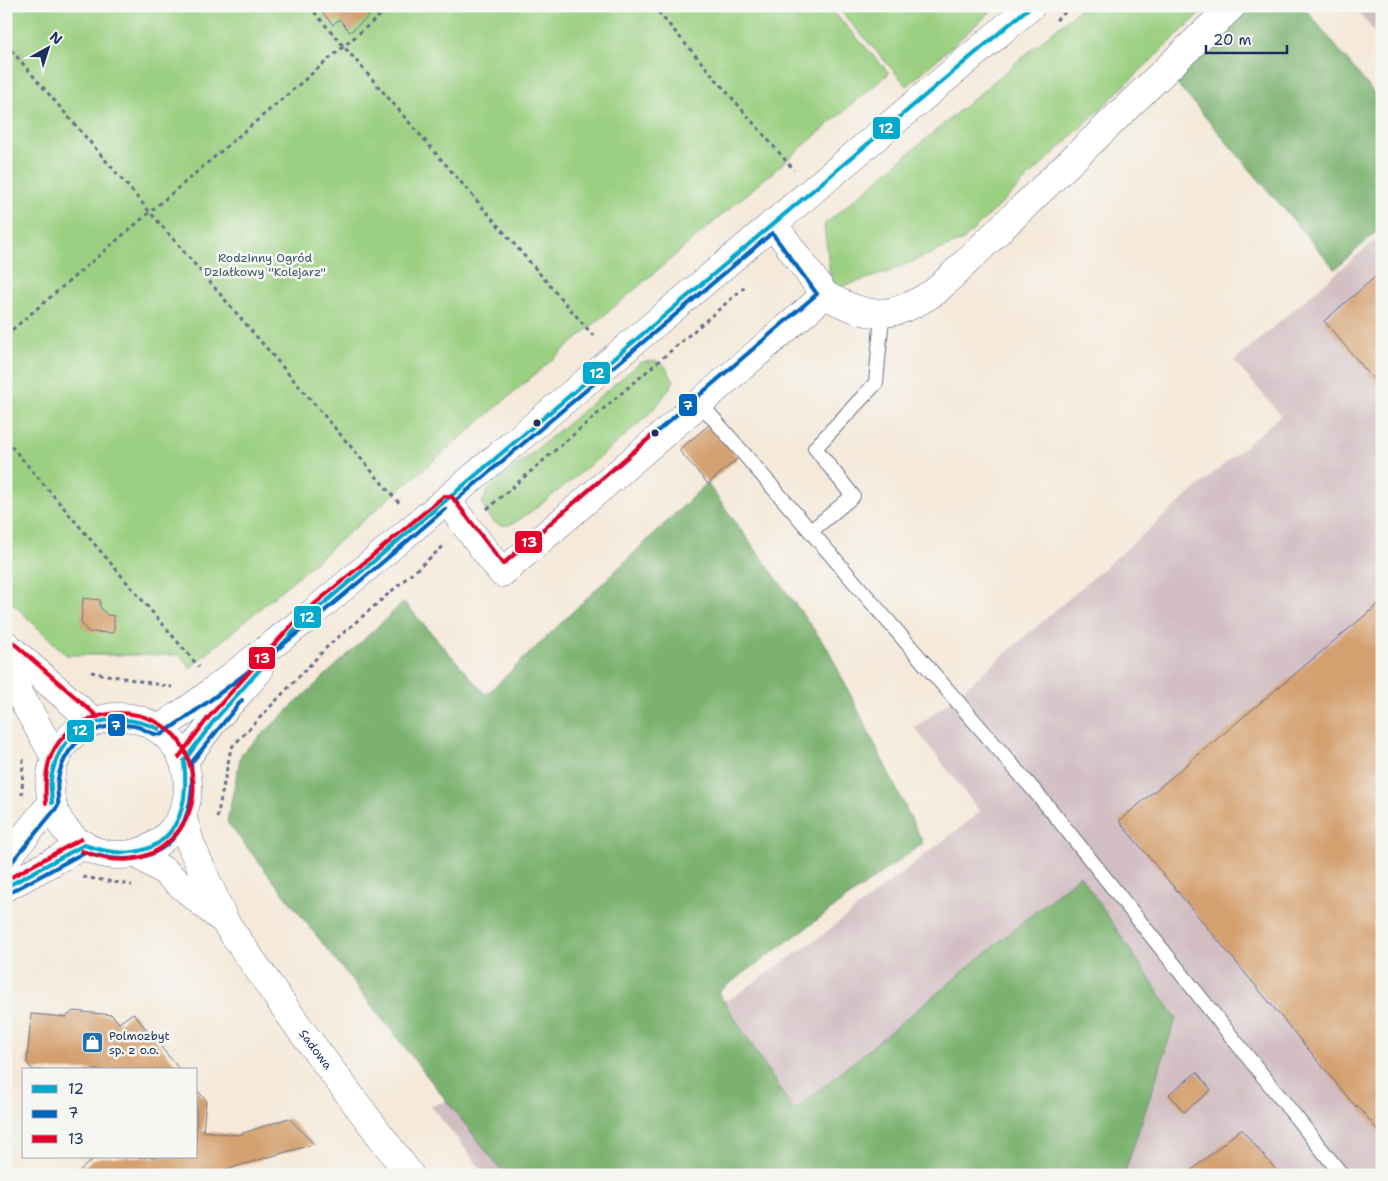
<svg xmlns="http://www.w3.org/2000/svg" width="1388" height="1181" viewBox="0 0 1388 1181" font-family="'Shantell Sans',sans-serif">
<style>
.industrial{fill:#d2bec2}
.green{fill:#9bd082;stroke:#5b8070}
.forest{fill:#7cb270;stroke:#4c7067}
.building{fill:#d4a06f}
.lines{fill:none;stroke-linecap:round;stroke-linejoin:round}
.lane-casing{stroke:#677089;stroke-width:16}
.street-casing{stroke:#677089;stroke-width:29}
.secondary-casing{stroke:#677089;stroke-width:29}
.path{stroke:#677089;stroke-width:3;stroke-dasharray:4 4;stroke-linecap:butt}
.lane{stroke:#fff;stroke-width:14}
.street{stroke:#fff;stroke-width:28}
.secondary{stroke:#fff;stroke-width:28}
.bus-1-casing{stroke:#f6f6f2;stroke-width:8}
.bus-2-casing{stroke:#f6f6f2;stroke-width:8}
.bus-3-casing{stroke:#f6f6f2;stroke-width:8}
.bus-1{stroke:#00a9ce;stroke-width:4}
.bus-2{stroke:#0065bd;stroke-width:4}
.bus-3{stroke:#e4002b;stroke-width:4}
.bus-dot{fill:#1b2f5e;stroke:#f6f6f2;stroke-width:2}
.labels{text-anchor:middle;stroke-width:5;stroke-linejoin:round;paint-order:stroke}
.park-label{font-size:12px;fill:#3b5767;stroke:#f6f6f2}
.poi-label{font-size:12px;fill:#1b2f5e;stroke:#f6f6f2;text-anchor:start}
.street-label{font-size:12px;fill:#1b2f5e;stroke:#f6f6f2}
.line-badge{stroke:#f6f6f2;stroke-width:2}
.badge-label{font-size:14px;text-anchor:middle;font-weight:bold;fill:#fff}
</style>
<rect width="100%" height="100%" fill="#f6f6f2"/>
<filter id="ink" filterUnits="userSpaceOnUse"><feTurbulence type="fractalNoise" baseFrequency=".02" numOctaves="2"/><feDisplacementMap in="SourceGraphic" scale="10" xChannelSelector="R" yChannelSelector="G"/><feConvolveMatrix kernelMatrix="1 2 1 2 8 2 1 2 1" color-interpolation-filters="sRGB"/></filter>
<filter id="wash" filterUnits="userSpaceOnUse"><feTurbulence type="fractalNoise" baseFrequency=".0096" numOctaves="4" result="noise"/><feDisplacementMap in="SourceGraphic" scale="20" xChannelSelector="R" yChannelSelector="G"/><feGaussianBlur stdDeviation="1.12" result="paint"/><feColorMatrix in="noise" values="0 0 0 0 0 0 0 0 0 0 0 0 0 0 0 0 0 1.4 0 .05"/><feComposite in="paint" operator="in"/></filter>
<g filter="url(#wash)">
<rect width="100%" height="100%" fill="#f5e9d9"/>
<g class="industrial">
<path d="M1353,6H1382V41Z"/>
<path d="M1382,234V1175H486L431,1106L732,998L821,936L980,812L915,728L954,698L1281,415L1234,361Z"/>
</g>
<g class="green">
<path d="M6,6H828L889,73L190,668L180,655H66L6,597Z"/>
<path d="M836,6H997L907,86Z"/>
<path d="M1083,6H1208L963,240L883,274L832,289L824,225Z"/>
<path d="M656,361L665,366L674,381C667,392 659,404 649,414C632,431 525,521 509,525C494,528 487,515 482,503L488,490L641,362Z"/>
</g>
<g class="forest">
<path d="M1250,6H1303L1382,103V227L1335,269L1172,78Z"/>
<path d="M707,483L828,649L923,843L718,992L794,1111L1080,875L1176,1018L1124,1175H505L227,822L241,754L404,602L486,695Z"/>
</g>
<g id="blocks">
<g class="building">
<path d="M325,6H371L365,12L369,16L350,32L339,19L333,25L321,11Z"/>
<path d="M1382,271V389L1324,321Z"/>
<path d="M710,424L738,458L708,484L679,450Z"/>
<path d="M83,598L100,600V607L107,615L114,616V633L88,632L81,623Z"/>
<path d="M1382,601V1135L1357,1105L1356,1107L1119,821Z"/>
<path d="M73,1011L112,1015L119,1023L133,1013L180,1070H33L27,1063L31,1014L66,1017Z"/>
<path d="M1197,1072L1211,1090L1184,1112L1169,1094Z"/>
<path d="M196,1089L206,1100L203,1131L237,1135L289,1118L314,1144L207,1175H74L92,1160L101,1157H196Z"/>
<path d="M1241,1129L1277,1171L1273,1175H1186Z"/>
</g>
</g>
</g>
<g filter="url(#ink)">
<use href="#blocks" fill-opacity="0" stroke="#677089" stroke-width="1"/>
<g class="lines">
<defs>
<g id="lane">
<path d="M700,403L1050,809L1342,1175"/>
<path d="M811,531L853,496L815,448L876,383L882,315"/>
</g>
<g id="street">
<path d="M825,295C872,320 891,320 936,291L1232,6"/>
<path d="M447,501L502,573L825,295L773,224"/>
</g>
<g id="secondary">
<path d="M6,645L94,722"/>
<path d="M6,670L56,759"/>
<circle cx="119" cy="786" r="69"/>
<path d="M159,729L196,704L303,621L1031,6"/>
<path d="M184,761L213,722L258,672"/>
<path id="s1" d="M182,815L191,845L225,922L300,1029L410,1175"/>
<path d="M136,853L164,871L218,916"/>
<path d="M6,859L52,803"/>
<path d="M6,887L84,845"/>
</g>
</defs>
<use href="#lane" class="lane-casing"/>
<use href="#street" class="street-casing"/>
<use href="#secondary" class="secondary-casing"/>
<g class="path">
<path d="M309,6L596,339"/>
<path d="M653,6L794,170"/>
<path d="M1056,20L1073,6"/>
<path d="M6,44L399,503"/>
<path d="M6,335L391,6"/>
<path d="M6,440L199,667"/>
<path d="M487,509L746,286"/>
<path d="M91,672L172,687"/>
<path d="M22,795L23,759"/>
<path d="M217,818L231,748L327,647L446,544"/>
<path d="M83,877L132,885"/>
</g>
<use href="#lane" class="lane"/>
<use href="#street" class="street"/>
<use href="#secondary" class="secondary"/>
<defs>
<g id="bus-1">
<path d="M184,761L213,722L303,621L1031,6"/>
<path d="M52,803C52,795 50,787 51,780C59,723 111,707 159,729"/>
<path d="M84,845C154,869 193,833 184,761"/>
<path d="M6,887L84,845"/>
</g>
<g id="bus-2">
<path d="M772,233L817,294L503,564L455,501Z"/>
<path d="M11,863L58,806C59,797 56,788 58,779C65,742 96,720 134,726C143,727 153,737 162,734C262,667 353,587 445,509"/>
<path d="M9,893L85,852C156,876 199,836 191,763L242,700"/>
</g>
<g id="bus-3">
<path d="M10,640L98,717"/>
<path d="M179,757L208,718L299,617L444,496L452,497L503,564L655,433"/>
<path d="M46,803C45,785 45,764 55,748C79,708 141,701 174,735C186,747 190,763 193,779C196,804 186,827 167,843C142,865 110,863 82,851"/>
<path d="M6,880L81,839"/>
</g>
</defs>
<use href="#bus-1" class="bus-1-casing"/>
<use href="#bus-2" class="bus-2-casing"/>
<use href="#bus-3" class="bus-3-casing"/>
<use href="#bus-1" class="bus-1"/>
<use href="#bus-2" class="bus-2"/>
<use href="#bus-3" class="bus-3"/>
</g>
</g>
<defs>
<symbol id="shop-square" viewBox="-11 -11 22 22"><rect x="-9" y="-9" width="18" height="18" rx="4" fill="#1f6fb2" stroke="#f6f6f2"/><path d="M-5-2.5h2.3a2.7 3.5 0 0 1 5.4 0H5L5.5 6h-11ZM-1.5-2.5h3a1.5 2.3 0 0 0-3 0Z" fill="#fff"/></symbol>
</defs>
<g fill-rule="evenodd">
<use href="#shop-square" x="80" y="1030" width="25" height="25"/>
</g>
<g class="bus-dot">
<circle cx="537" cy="423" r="4.5"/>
<circle cx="655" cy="433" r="4.5"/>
</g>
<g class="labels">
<g class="park-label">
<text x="265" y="262">Rodzinny Ogród<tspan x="265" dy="14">Działkowy "Kolejarz"</tspan></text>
</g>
<g class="poi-label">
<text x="109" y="1040">Polmozbyt<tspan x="109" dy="14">sp. z o.o.</tspan></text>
</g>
<g class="street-label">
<text dy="4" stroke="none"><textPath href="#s1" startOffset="272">Sadowa</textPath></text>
</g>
</g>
<g class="line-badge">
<rect x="872" y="116" width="29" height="24" rx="5" fill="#00a9ce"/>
<rect x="582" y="361" width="29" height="24" rx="5" fill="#00a9ce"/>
<rect x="678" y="393" width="20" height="24" rx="5" fill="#0065bd"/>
<rect x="514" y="530" width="29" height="24" rx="5" fill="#e4002b"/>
<rect x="293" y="605" width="29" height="24" rx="5" fill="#00a9ce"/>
<rect x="248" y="646" width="28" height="24" rx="5" fill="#e4002b"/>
<rect x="107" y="713" width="19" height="24" rx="5" fill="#0065bd"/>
<rect x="66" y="719" width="29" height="24" rx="5" fill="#00a9ce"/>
</g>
<g class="badge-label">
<text x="886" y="133">12</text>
<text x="597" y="378">12</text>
<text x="688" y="410">7</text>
<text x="529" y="547">13</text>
<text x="307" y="622">12</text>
<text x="262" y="663">13</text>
<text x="116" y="730">7</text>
<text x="80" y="735">12</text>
</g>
<rect width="1388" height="1181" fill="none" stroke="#f6f6f2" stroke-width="25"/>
<rect x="22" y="1068" width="175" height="90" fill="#f6f6f2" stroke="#9ea6b7"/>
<rect x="32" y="1085" width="25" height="8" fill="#00a9ce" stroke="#9ea6b7"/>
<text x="68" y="1094" font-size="15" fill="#1b2f5e">12</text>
<rect x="32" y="1110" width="25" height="8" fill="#0065bd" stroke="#9ea6b7"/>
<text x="68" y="1118" font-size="15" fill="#1b2f5e">7</text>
<rect x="32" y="1135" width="25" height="8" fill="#e4002b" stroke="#9ea6b7"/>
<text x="68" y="1144" font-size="15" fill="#1b2f5e">13</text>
<g transform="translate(48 48) rotate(39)" stroke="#f6f6f2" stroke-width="4" paint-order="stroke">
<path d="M0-4L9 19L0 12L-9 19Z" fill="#1b2f5e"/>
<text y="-8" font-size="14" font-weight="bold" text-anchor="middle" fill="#1b2f5e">N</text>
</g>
<path d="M1206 45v8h81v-8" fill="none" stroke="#1b2f5e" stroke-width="2.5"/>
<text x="1213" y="45" font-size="15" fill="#1b2f5e" stroke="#f6f6f2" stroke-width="4" paint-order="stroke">20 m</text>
</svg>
